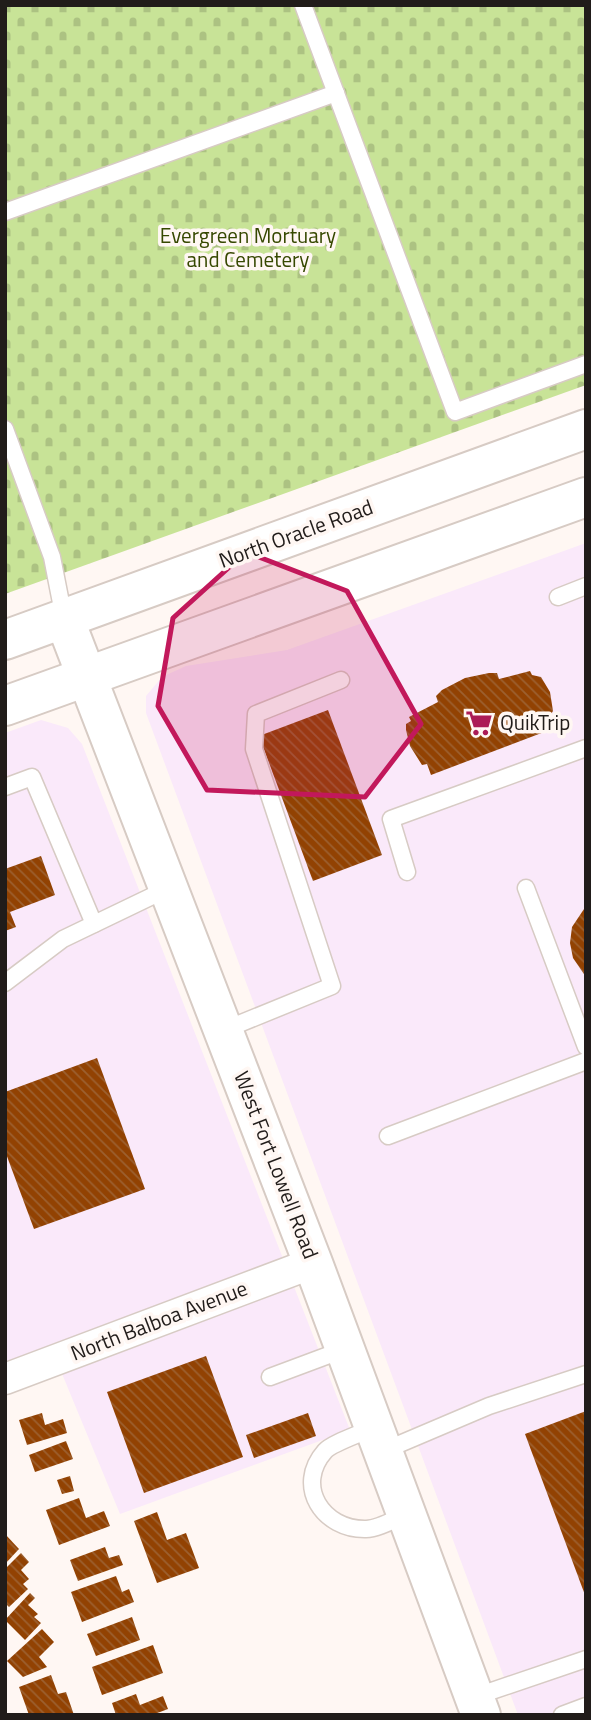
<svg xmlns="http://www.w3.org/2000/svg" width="591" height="1720" viewBox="0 0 591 1720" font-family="'Titillium Web',sans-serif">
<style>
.commercial{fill:#fae9fa}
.cemetery{fill:url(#cemetery-stones)}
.building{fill:url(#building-back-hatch)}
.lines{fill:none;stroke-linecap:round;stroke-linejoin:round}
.lane-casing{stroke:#d7cbc4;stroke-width:19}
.street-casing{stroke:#d7cbc4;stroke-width:33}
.secondary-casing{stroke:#d7cbc4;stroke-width:42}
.highway-casing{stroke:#d7cbc4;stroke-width:42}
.lane{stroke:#fff;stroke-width:16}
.street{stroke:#fff;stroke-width:30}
.secondary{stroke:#fff;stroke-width:38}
.highway{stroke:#fff;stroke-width:38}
.marked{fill:#c2185b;fill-opacity:0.2;stroke:#c2185b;stroke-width:5;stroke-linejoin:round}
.labels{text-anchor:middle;stroke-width:7;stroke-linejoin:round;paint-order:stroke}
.park-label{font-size:21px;fill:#364800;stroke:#fff7f3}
.street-label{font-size:21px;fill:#211c1a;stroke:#fff7f3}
.poi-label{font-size:21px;fill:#211c1a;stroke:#fff7f3;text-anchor:start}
</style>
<defs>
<pattern id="cemetery-stones" width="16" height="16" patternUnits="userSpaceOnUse" patternTransform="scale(1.75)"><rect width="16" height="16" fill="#c8e397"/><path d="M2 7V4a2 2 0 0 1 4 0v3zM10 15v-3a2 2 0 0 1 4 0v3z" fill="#acc282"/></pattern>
<pattern id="building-back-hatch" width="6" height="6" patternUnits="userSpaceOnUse" patternTransform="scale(1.75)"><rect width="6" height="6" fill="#924202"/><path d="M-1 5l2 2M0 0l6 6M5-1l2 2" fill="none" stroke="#9c6030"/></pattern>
</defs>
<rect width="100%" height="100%" fill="#fff7f3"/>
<g class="commercial">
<path d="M586,543V1715H518L146,713V696L162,677L186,666L287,650Z"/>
<path d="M41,720L68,728L82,744L350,1430L120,1514L53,1352L5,1371V733Z"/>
</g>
<path class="cemetery" d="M5,5H586V385L5,594Z"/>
<g class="building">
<path d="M530,671L532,675L541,677L550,692L553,711L548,719L552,729L431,775L427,764L422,765L410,746L406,730V724L411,721L409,717L438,702L436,696L442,690L465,678L489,673H497L499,679Z"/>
<path d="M328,710L382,855L313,881L259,736Z"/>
<path d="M41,856L55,895L10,912L16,927L5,931V869Z"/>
<path d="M586,906V977L573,958L570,943L572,927Z"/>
<path d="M97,1058L145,1189L34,1229L5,1151V1092Z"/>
<path d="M206,1356L243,1457L144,1493L107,1392Z"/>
<path d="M586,1411V1595H585L525,1434Z"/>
<path d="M42,1413L45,1425L63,1419L67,1433L27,1445L19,1420Z"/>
<path d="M308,1413L316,1436L254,1458L246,1435Z"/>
<path d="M66,1441L73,1459L35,1472L29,1455Z"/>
<path d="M70,1476L74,1491L62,1494L57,1480Z"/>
<path d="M79,1498L86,1518L104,1511L110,1526L59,1545L46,1510Z"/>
<path d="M157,1512L167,1540L186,1533L199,1568L157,1583L134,1521Z"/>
<path d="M5,1534L19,1549L5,1564Z"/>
<path d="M105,1547L109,1558L119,1555L123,1565L78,1581L70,1560Z"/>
<path d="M21,1553L29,1562L21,1570L29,1579L23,1584L28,1589L9,1607L5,1603V1569Z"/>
<path d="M116,1576L122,1592L129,1589L134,1602L82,1622L71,1592Z"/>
<path d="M30,1593L35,1598L28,1605L38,1614L34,1617L41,1623L25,1640L5,1620Z"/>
<path d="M132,1617L140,1640L96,1656L87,1634Z"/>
<path d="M42,1629L54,1642L39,1657L47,1667L23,1677L7,1661Z"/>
<path d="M153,1645L163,1673L102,1695L92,1667Z"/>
<path d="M51,1675L58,1694L66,1692L74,1715H29L19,1687Z"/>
<path d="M136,1694L140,1705L163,1696L168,1709L152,1715H116L112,1703Z"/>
</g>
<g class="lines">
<defs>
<g id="lane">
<path d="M303,5L455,412L586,364"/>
<path d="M5,212L336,93"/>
<path d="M5,429L52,557L64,618"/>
<path d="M558,597L586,586"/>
<path d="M5,787L32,777L94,924"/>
<path d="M407,872L391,819L586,748"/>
<path d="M526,888L586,1047"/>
<path d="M5,983L63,939L169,888"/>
<path d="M224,1030L332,986L254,749L256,714L341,680"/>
<path d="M388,1136L586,1061"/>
<path d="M270,1377L345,1349"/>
<path d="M374,1427C363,1433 332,1443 325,1451C294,1486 323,1530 366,1529C378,1529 395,1519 407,1514"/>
<path d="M383,1451L489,1406L586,1374"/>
<path d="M474,1697L586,1659"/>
<path d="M562,1715L586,1706"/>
</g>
<path id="street" d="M5,1379L313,1263"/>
<path id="secondary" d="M64,618L313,1263L481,1715"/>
<g id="highway">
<path d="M5,640L586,429"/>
<path d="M5,706L586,497"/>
</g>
</defs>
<use href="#lane" class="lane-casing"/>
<use href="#street" class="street-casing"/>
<use href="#secondary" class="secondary-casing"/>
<use href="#highway" class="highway-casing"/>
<use href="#lane" class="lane"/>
<use href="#street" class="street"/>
<use href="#secondary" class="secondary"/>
<use href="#highway" class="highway"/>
</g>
<path class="marked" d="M246,552L347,591L421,724L365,797L207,790L158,706L173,618Z"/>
<defs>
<symbol id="supermarket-bare" viewBox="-9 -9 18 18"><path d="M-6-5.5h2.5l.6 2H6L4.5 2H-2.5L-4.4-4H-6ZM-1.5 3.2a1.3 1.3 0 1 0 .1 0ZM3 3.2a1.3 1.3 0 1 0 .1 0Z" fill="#ab1b56" stroke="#fff7f3" stroke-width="2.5" paint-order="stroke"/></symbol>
</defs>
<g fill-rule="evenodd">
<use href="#supermarket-bare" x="460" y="704" width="38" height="38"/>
</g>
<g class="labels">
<g class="park-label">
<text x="248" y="243">Evergreen Mortuary<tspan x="248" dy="24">and Cemetery</tspan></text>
</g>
<g class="street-label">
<text transform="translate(296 534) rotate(-20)" y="7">North Oracle Road</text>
<text transform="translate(276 1165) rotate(69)" y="7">West Fort Lowell Road</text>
<text transform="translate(159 1321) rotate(-21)" y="7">North Balboa Avenue</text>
</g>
<g class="poi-label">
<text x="500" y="730">QuikTrip</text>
</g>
</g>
<rect width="591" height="1720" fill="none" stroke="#211c1a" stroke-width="14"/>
</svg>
